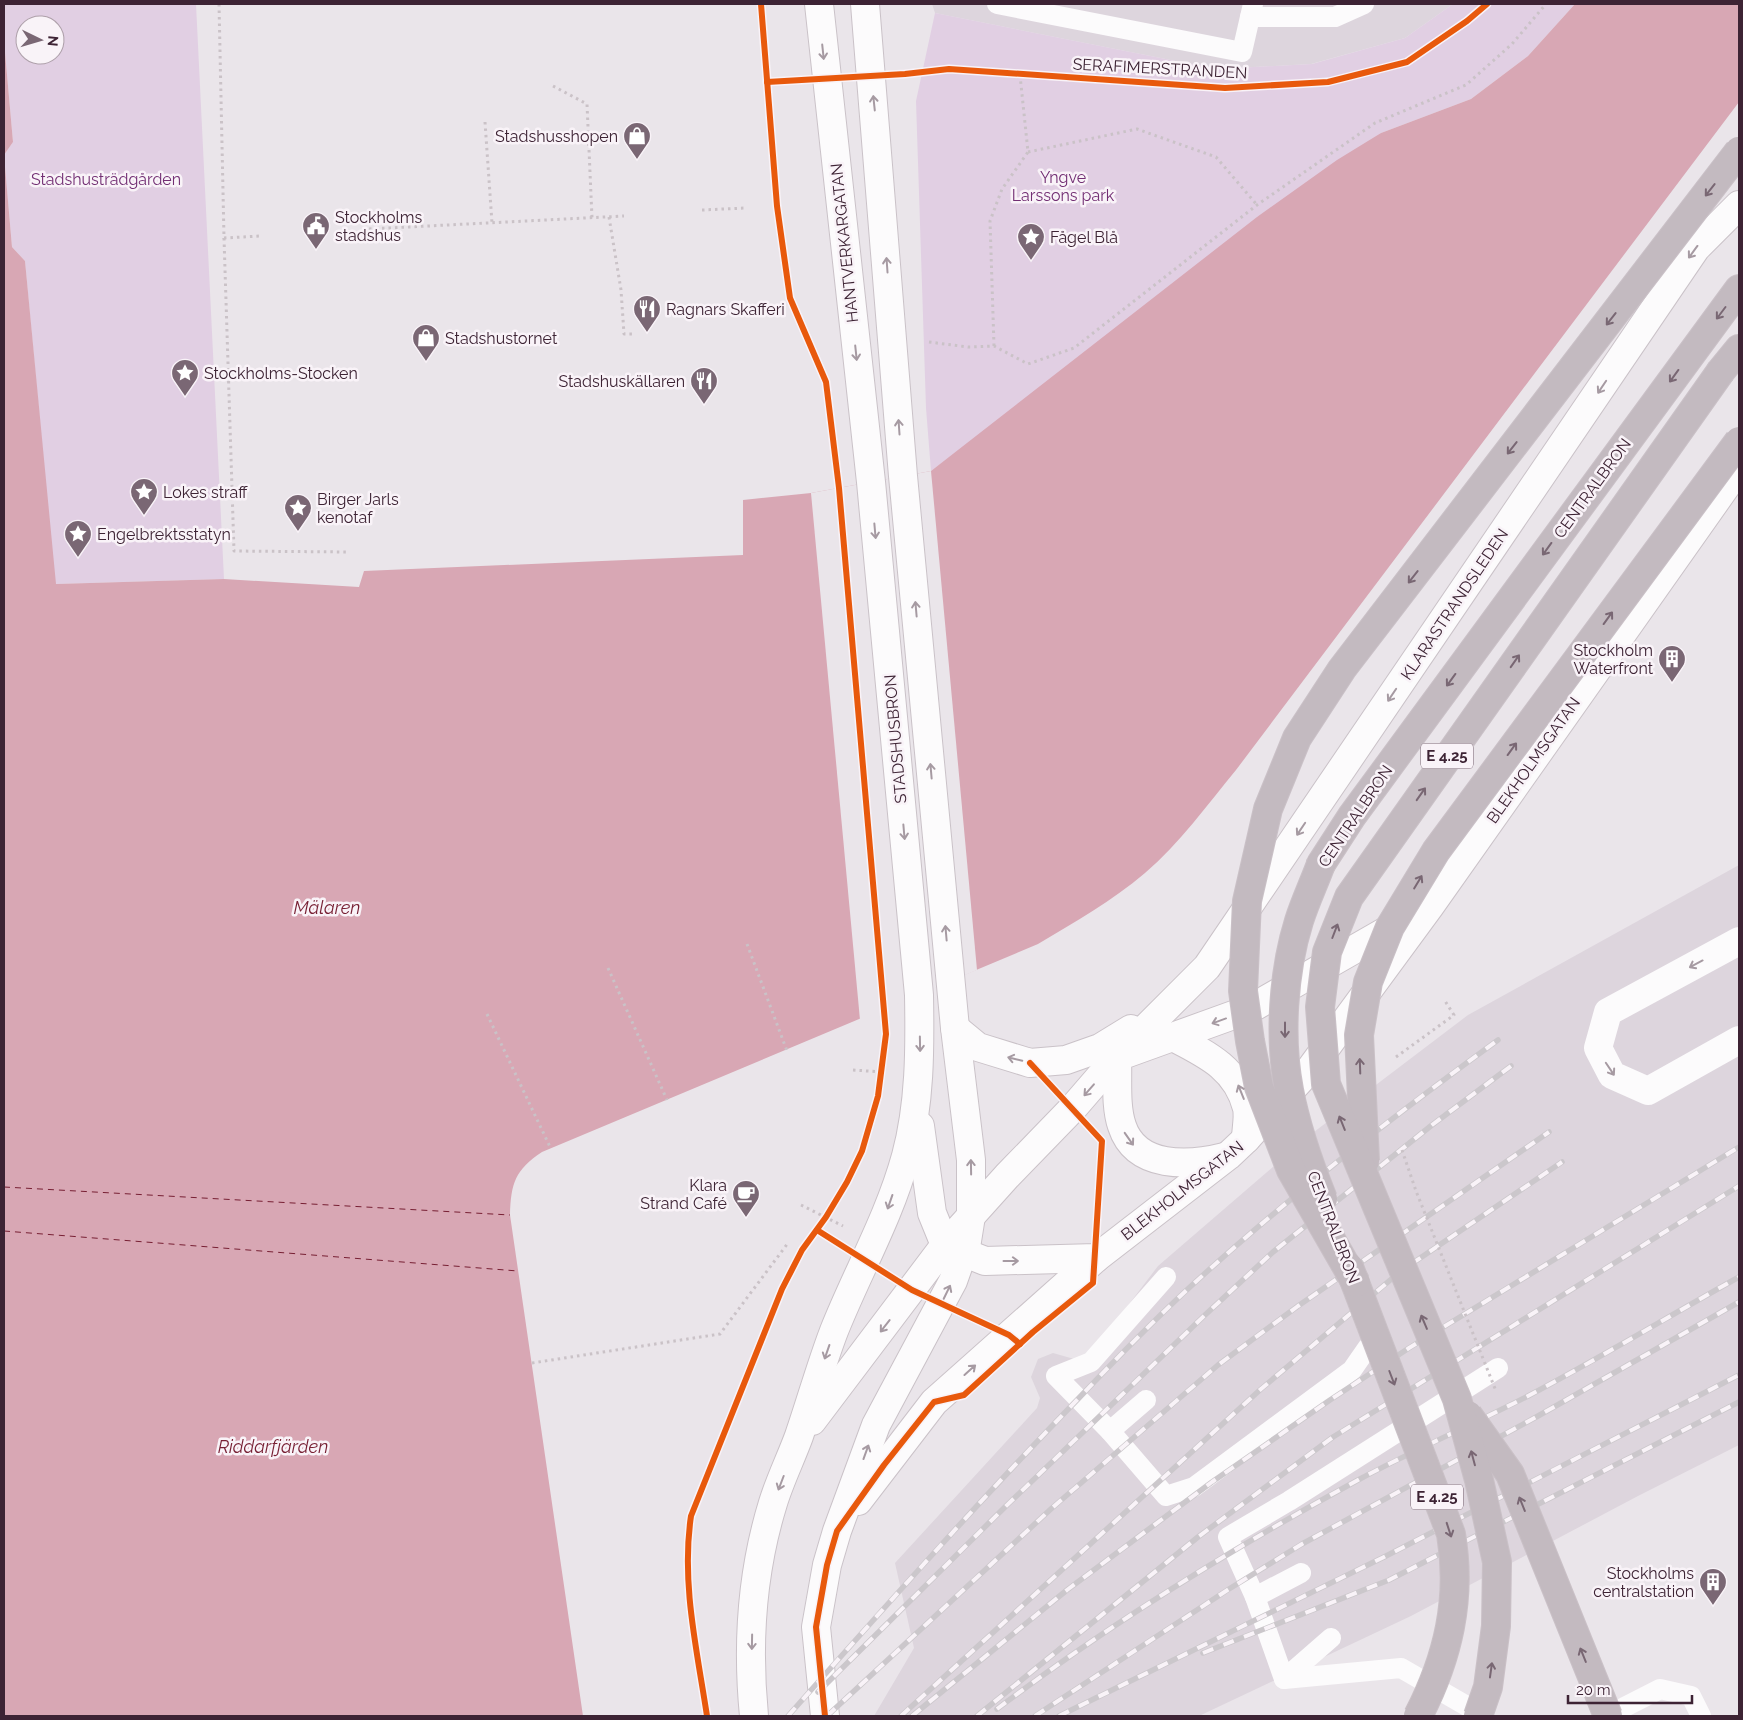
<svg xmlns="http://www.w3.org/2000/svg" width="1743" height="1720" viewBox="0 0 1743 1720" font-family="Raleway,sans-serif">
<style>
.built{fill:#ddd5dd}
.green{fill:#e1cfe3;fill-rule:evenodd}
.water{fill:#d8a7b4}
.pier{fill:#eae5ea}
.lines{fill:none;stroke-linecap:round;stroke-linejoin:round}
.ferry{stroke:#771f33;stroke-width:1;stroke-dasharray:6 5;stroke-linecap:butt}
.secondary-casing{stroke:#cac2c8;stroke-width:30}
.highway-casing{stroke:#cac1c7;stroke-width:30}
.path{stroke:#cac2c7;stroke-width:3;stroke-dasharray:2.5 4;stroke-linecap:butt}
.lane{stroke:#fcfbfc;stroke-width:20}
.secondary{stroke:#fcfbfc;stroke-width:28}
.highway{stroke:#c3bac0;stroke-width:28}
.rail-casing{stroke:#cbc7cb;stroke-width:5.5}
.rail{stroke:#f9f3f8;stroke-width:4;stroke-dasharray:11;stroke-linecap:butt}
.highway-bridge-casing{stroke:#cac1c7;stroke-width:30;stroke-linecap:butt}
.path-bridge{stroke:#cac2c7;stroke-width:3;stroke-dasharray:2.5 4;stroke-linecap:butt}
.street-bridge{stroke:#fcfbfc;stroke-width:28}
.highway-bridge{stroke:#c3bac0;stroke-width:28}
.cycleway-casing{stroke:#f9f3f8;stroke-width:9}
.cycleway{stroke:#e8590c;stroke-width:6}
.oneway{stroke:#a69aa2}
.oneway2{stroke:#796773}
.labels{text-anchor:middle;stroke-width:5;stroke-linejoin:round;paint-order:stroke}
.shield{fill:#f9f3f8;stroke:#75616f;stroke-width:1}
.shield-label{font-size:15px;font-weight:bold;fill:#3d2334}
.street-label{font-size:16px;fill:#3d2334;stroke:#f9f3f8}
.poi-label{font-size:16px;fill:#3d2334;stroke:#f9f3f8;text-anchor:start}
.park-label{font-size:16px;fill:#722e73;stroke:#f9f3f8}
.water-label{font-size:18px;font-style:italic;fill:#771f33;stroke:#f9f3f8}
</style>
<rect width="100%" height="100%" fill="#eae5ea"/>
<g class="built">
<path d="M932,4H1453L1405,38L1311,64L1216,69L935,13Z"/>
<path d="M1739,865V1445L1638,1496L1411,1616L1199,1716H874L914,1648L895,1563L1037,1408L1040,1398L1031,1377L1038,1359L1053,1353L1074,1359L1088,1358L1158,1266L1310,1135L1468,1015Z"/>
</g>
<g class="green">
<path d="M4,4H196L224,579L55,584L25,261L12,247L4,155L13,142L4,41ZM25,25H55V55H25Z"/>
<path d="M1453,4H1575L1528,56L1471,99L1381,133L931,471L926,408L916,101L935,13L1216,69L1312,64L1405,38Z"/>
</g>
<path class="water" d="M1575,4H1739V102L1236,770C1207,805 1180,843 1145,873C1112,901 1075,922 1038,944L542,1152C515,1170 511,1183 510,1215L583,1716H4V41L13,142L4,155L12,247L25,261L56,584L224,579L359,587L364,571L743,555V500L811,493L931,471L1257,217L1337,160L1381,133L1471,99L1528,56Z"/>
<path class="pier" d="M931,471L977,970L860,1020L811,493Z"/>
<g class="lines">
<g class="ferry">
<path d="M4,1187L510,1215"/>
<path d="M4,1231L518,1271"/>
</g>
<defs>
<g id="secondary">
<path d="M955,1028L978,1047L1030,1063L1066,1060L1100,1048L1131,1029"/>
<path d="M1173,1037C1206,1054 1237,1068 1247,1108C1249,1117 1246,1130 1246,1139"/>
<path d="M920,1126L932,1213L945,1245L985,1261L1096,1258L1228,1156L1246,1139L1311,1068L1430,906L1739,468"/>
<path d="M1224,1157C1189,1166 1136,1169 1122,1126C1115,1106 1118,1079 1117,1057L1250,1009L1402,922"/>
<path d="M812,1421L945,1245L1007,1176L1073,1108L1117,1057L1207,967L1696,248L1739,205"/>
<path d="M858,1501L934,1402L1096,1258"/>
<path d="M754,1716C747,1645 752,1571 773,1503C780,1480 791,1458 799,1436C811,1401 821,1365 834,1331C857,1273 889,1218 906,1156C920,1104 920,1049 919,995L871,482L819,4"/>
<path d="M825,1716L816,1627L827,1565L837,1531L876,1425L953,1281L967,1241L971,1216V1160L955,1028L903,476L865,4"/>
</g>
<g id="highway">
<path d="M1721,371L1739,349"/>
<path d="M1321,864L1352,816L1739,289"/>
</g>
</defs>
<use href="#secondary" class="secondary-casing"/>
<use href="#highway" class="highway-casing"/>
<g class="path">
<path d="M219,4L224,238L261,236"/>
<path d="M553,86L587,104L592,218"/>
<path d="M485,122L492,223"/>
<path d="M1028,152L1137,129L1216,157L1257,205"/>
<path d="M702,210L746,208"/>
<path d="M609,217L621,290L624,334H634"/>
<path d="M369,229L624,216"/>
<path d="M224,238L234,551L348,552"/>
<path d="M929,342L968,347L994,346L1028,364L1074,348L1257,205L1375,123L1466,85L1512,44L1546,4"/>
<path d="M994,346L990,221L1002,189L1028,152L1020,75"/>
<path d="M747,944L787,1051"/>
<path d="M608,968L667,1100"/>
<path d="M487,1014L551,1149"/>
<path d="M1396,1057L1454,1015L1445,1001"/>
<path d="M853,1070L882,1072"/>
<path d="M801,1205L843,1226"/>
<path d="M532,1363L720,1334L788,1243"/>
</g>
<g class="lane">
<path d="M997,4L1242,52L1253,4"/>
<path d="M1250,17H1335L1364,4"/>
<path d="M1166,1277L1091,1362L1056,1376L1110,1431L1166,1496L1194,1487L1352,1370L1368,1347"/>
<path d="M1110,1431L1146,1400"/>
<path d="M1255,1597L1301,1573"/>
<path d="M1331,1638L1284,1679L1255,1597L1228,1537L1289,1501L1498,1368"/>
<path d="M1284,1679L1401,1668L1484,1716"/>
<path d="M1607,1716L1660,1689L1691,1696L1701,1716"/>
</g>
<use href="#secondary" class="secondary"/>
<use href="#highway" class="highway"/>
<defs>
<g id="rail">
<path d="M1203,1653L1389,1580L1739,1402"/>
<path d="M818,1692L1005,1507L1205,1315L1273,1252L1432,1125L1511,1066"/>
<path d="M997,1709C1111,1623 1233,1548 1358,1480C1414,1450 1472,1425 1528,1396C1600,1358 1669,1316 1739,1277"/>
<path d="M788,1716C883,1609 978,1502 1078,1399C1114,1361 1151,1323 1190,1287C1287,1198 1392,1117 1498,1040"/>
<path d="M827,1716L1052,1508L1218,1365L1298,1306L1549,1132"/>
<path d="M901,1716L1261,1389L1401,1271L1562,1162"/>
<path d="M912,1716L1067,1590L1212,1482L1330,1400L1409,1348L1739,1147"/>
<path d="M977,1716L1198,1537L1333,1437L1739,1186"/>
<path d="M1035,1716L1229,1589L1302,1544L1538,1416L1739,1302"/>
<path d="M1059,1716L1384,1557L1739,1375"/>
</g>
</defs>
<use href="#rail" class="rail-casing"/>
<use href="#rail" class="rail"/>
<defs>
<g id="highway-bridge">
<path d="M1321,864C1314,883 1305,902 1299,921C1283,972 1279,1038 1289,1090C1296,1127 1309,1164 1323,1199"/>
<path d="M1365,1161L1359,1035L1368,982L1390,927L1436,851L1739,441"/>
<path d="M1349,1267L1451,1534C1462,1599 1448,1658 1418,1716"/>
<path d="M1356,1283L1291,1170L1259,1087L1250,1041L1243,991L1247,901L1268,809L1297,738L1342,669L1739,151"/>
<path d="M1468,1415L1510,1474L1608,1716"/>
<path d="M1478,1716L1488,1687L1496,1626L1497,1562L1479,1480L1457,1399L1326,1084L1320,1007L1327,952L1349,897L1721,371"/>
</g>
</defs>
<use href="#highway-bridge" class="highway-bridge-casing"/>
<path class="path-bridge" d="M1402,1150L1416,1191L1496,1391"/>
<path class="street-bridge" d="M1739,941L1608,1012L1598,1048L1612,1075L1648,1091L1739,1040"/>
<use href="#highway-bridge" class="highway-bridge"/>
<defs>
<g id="cycleway">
<path d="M767,82L905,74L949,69L1225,88L1328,82L1407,62L1467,21L1487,4"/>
<path d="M817,1230L912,1290L1009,1335L1020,1344"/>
<path d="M707,1716C697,1650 681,1583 691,1516L782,1289L802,1250L826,1217L847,1182L862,1151L878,1096L886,1034L839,488L826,382L790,298L777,206L761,4"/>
<path d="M825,1716L816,1627L827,1565L837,1531L884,1465L934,1402L964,1395L1033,1332L1093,1283L1102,1141L1030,1063"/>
</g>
</defs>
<use href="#cycleway" class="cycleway-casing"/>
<use href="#cycleway" class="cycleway"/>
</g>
<defs><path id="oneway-shaft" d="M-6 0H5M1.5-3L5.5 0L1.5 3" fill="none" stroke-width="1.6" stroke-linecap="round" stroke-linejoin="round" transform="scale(1.25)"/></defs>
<g class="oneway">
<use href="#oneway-shaft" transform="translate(823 52) rotate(84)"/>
<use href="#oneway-shaft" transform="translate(874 103) rotate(-96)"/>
<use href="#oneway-shaft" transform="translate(1693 252) rotate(126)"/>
<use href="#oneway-shaft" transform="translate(887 265) rotate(-94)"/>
<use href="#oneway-shaft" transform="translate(856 353) rotate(84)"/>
<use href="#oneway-shaft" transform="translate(1602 387) rotate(124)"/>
<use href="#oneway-shaft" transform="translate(899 427) rotate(-94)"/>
<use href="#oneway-shaft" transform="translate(875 531) rotate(85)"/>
<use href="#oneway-shaft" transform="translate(916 609) rotate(-95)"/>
<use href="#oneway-shaft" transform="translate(1392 695) rotate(124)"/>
<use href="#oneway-shaft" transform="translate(931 771) rotate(-95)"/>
<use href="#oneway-shaft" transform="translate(1301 829) rotate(124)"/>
<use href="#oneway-shaft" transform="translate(904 832) rotate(85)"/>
<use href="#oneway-shaft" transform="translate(946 933) rotate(-95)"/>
<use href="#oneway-shaft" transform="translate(1696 964) rotate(152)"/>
<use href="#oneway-shaft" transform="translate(1219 1021) rotate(160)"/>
<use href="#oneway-shaft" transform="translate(920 1044) rotate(89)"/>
<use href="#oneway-shaft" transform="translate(1015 1059) rotate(-166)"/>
<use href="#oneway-shaft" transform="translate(1610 1069) rotate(56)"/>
<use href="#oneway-shaft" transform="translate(1089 1090) rotate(131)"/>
<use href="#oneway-shaft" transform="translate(1241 1092) rotate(-112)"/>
<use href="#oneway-shaft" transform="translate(1129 1139) rotate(55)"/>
<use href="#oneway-shaft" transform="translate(971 1167) rotate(-91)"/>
<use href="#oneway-shaft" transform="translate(890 1202) rotate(109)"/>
<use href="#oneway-shaft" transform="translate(1011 1261)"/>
<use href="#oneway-shaft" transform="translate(947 1292) rotate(-64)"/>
<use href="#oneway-shaft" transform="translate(885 1326) rotate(128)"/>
<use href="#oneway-shaft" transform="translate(827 1352) rotate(109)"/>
<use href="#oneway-shaft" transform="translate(970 1370) rotate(-42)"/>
<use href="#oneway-shaft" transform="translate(866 1452) rotate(-70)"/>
<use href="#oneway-shaft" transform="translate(781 1483) rotate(111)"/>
<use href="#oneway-shaft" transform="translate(752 1642) rotate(91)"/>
</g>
<g class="oneway2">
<use href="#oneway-shaft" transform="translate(1710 190) rotate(128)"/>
<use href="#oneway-shaft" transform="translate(1721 313) rotate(127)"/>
<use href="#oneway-shaft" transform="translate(1611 319) rotate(128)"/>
<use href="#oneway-shaft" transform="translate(1674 376) rotate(126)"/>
<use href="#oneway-shaft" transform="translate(1512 448) rotate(128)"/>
<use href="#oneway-shaft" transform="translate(1547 549) rotate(126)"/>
<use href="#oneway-shaft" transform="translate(1413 577) rotate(128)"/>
<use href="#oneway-shaft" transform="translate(1608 618) rotate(-54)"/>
<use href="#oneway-shaft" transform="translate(1515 661) rotate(-55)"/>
<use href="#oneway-shaft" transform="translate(1451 680) rotate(126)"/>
<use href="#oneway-shaft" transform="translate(1512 749) rotate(-54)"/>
<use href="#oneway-shaft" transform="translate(1421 794) rotate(-55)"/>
<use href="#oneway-shaft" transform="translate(1418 882) rotate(-59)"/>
<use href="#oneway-shaft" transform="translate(1335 931) rotate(-69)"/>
<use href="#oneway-shaft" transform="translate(1285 1030) rotate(90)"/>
<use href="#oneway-shaft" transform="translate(1360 1066) rotate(-92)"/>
<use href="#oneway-shaft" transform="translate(1342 1123) rotate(-112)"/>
<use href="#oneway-shaft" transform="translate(1424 1322) rotate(-113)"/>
<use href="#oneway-shaft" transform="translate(1392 1378) rotate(69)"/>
<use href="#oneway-shaft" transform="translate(1473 1458) rotate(-105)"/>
<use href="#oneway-shaft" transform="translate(1522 1504) rotate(-112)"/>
<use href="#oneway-shaft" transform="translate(1449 1530) rotate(72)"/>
<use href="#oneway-shaft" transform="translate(1583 1655) rotate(-112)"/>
<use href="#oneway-shaft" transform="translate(1491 1670) rotate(-82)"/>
</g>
<defs>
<symbol id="shop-pin" viewBox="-11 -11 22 30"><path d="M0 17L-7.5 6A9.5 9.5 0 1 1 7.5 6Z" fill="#7a6774" stroke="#f9f3f8"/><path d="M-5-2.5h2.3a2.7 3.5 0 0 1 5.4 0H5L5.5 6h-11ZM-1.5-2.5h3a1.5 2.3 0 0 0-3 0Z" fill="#fff"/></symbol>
<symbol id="civic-pin" viewBox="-11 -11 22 30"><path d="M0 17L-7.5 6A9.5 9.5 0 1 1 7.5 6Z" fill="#7a6774" stroke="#f9f3f8"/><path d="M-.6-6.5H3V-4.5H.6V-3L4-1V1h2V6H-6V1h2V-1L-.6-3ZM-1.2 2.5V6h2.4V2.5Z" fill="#fff"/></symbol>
<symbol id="sight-pin" viewBox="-11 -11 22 30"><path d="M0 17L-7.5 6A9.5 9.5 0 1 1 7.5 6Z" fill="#7a6774" stroke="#f9f3f8"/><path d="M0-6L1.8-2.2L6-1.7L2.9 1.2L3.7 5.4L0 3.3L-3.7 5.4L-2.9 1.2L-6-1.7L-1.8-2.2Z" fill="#fff"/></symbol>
<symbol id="restaurant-pin" viewBox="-11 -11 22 30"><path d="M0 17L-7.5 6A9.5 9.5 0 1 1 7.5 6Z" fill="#7a6774" stroke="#f9f3f8"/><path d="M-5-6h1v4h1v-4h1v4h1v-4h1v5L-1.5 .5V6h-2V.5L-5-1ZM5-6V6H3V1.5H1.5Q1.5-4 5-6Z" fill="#fff"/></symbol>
<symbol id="building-pin" viewBox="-11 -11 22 30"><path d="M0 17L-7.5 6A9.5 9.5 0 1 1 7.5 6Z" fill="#7a6774" stroke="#f9f3f8"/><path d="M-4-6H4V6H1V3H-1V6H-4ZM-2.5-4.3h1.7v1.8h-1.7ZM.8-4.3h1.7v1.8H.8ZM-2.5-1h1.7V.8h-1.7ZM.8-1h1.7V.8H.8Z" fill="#fff"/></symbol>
<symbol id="cafe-pin" viewBox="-11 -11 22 30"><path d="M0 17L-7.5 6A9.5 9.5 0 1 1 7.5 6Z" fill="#7a6774" stroke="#f9f3f8"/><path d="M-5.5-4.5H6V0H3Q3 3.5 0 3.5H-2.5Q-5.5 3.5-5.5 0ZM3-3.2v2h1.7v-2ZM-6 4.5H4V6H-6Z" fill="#fff"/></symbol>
</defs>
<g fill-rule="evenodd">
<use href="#shop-pin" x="621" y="120" width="32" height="43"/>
<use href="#civic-pin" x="300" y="210" width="32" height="43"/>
<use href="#sight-pin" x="1015" y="221" width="32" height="43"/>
<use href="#restaurant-pin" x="631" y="293" width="32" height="43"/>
<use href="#shop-pin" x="410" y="322" width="32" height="43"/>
<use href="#sight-pin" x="169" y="357" width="32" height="43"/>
<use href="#restaurant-pin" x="688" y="365" width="32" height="43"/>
<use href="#sight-pin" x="128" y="476" width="32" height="43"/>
<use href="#sight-pin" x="282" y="492" width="32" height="43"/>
<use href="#sight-pin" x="62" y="518" width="32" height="43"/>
<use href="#building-pin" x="1656" y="643" width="32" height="43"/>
<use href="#cafe-pin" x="730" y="1178" width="32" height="43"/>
<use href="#building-pin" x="1697" y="1566" width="32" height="43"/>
</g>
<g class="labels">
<g class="shield">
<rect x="1421" y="743.5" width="52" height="25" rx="4"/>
<rect x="1411" y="1484.5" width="52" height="25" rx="4"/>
</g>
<g class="shield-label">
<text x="1447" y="761">E 4.25</text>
<text x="1437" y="1502">E 4.25</text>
</g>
<g class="street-label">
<text transform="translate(1160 68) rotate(3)" y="6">SERAFIMERSTRANDEN</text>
<text transform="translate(844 243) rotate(-96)" y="6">HANTVERKARGATAN</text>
<text transform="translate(1592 488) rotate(-54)" y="6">CENTRALBRON</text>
<text transform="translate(1454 604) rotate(-56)" y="6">KLARASTRANDSLEDEN</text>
<text transform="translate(895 739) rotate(-95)" y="6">STADSHUSBRON</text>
<text transform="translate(1533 760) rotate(-55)" y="6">BLEKHOLMSGATAN</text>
<text transform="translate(1355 816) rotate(-56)" y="6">CENTRALBRON</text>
<text transform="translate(1182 1190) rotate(-38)" y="6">BLEKHOLMSGATAN</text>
<text transform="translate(1334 1227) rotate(69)" y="6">CENTRALBRON</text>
</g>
<g class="poi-label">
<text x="618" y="142" text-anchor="end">Stadshusshopen</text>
<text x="335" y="223">Stockholms<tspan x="335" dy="18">stadshus</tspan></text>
<text x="1050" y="243">Fågel Blå</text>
<text x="666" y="315">Ragnars Skafferi</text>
<text x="445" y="344">Stadshustornet</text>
<text x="204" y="379">Stockholms-Stocken</text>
<text x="685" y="387" text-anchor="end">Stadshuskällaren</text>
<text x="163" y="498">Lokes straff</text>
<text x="317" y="505">Birger Jarls<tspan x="317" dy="18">kenotaf</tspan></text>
<text x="97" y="540">Engelbrektsstatyn</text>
<text x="1653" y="656" text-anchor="end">Stockholm<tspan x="1653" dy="18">Waterfront</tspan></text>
<text x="727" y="1191" text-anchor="end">Klara<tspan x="727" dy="18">Strand Café</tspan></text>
<text x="1694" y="1579" text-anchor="end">Stockholms<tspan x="1694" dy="18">centralstation</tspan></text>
</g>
<g class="park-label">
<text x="1063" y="183">Yngve<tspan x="1063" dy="18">Larssons park</tspan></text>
<text x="106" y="185">Stadshusträdgården</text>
</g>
<g class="water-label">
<text x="327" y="914">Mälaren</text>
<text x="273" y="1453">Riddarfjärden</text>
</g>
</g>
<rect width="1743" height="1720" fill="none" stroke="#3d2334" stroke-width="10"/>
<g transform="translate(40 40) rotate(95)"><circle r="24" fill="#f9f3f8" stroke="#aea0aa"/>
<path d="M0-4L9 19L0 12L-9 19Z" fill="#7a6774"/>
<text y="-8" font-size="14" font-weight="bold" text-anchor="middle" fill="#3d2334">N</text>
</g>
<path d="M1568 1695v8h124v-8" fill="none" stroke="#3d2334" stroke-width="2.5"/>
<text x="1576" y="1695" font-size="15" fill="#3d2334" stroke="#f9f3f8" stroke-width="4" paint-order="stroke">20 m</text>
</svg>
